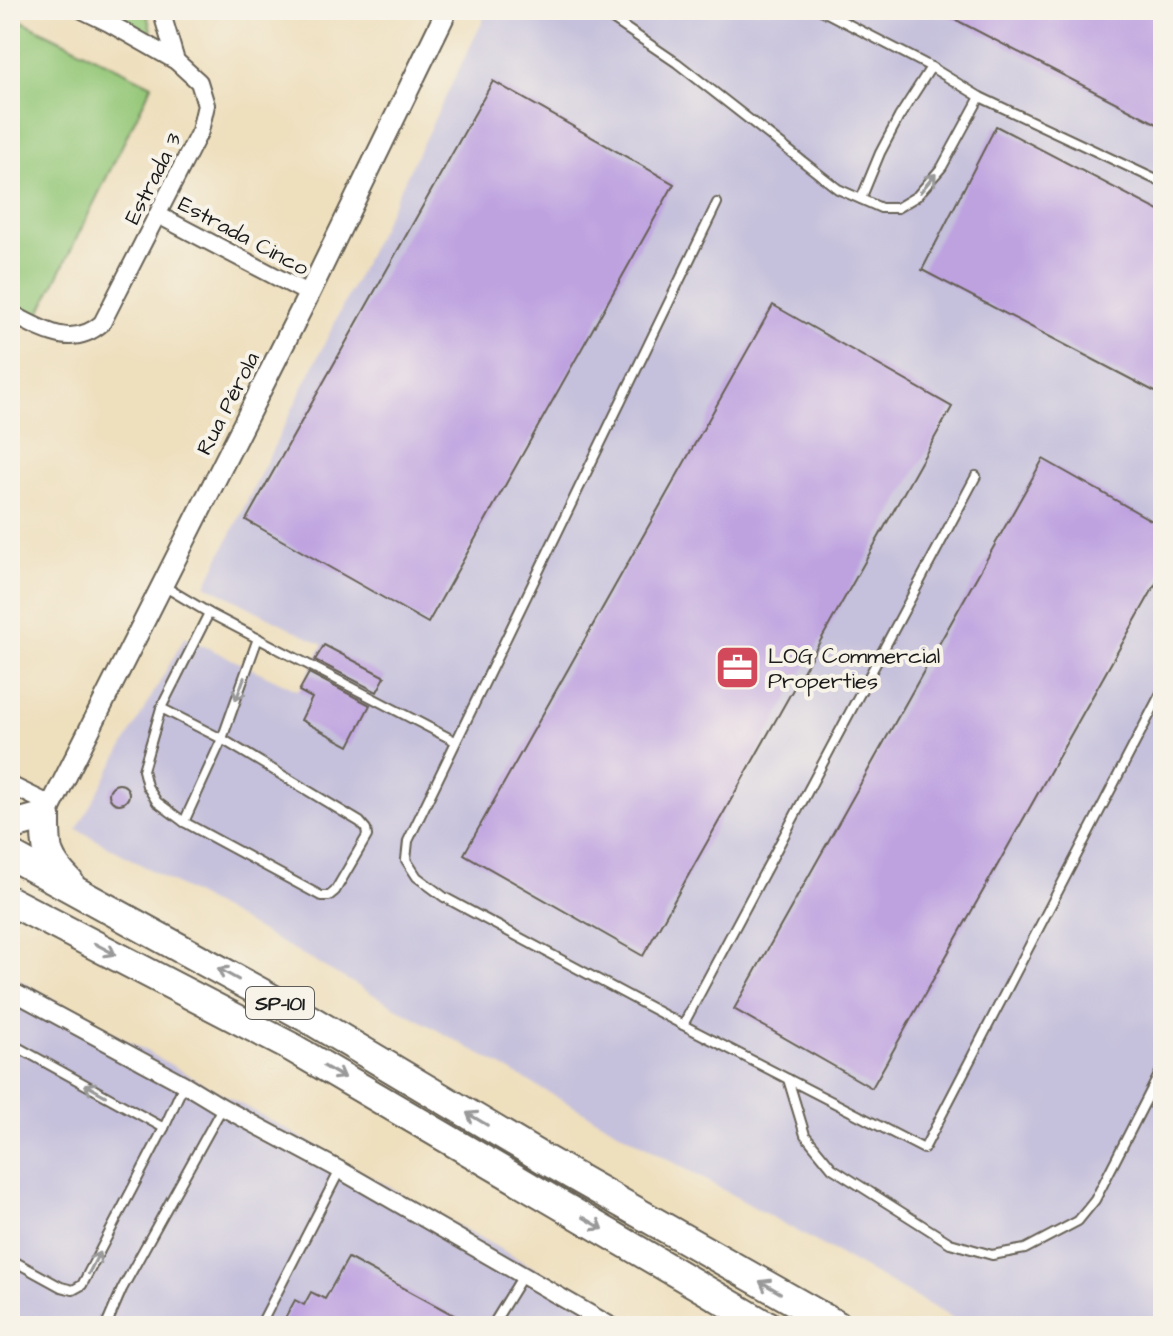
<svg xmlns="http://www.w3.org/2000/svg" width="1173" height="1336" viewBox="0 0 1173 1336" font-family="'Architects Daughter',sans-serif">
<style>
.industrial{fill:#c5c0db}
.green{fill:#95c879;stroke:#58724a;stroke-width:2}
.building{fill:#bea2e0}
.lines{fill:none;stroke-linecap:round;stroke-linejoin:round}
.service-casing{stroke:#666054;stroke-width:12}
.minor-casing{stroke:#666054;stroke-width:20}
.tertiary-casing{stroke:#666054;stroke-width:24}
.trunk-casing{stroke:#666054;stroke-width:32}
.motorway-casing{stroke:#666054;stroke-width:34}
.path{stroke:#666054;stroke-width:3;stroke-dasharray:6 6;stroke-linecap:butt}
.service{stroke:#fff;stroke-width:8}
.minor{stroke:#fff;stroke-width:16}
.tertiary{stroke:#fff;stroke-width:20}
.trunk{stroke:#fff;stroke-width:28}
.motorway{stroke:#fff;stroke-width:30}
.oneway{stroke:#999}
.labels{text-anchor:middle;stroke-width:8;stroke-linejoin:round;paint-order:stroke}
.shield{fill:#f7f3e8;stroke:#5e5c59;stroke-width:2}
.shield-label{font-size:20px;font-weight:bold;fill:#1c1c1c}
.street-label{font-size:22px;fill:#1c1c1c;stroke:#f7f3e8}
.poi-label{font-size:22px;fill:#1c1c1c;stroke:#f7f3e8;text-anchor:start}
</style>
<rect width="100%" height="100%" fill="#f7f3e8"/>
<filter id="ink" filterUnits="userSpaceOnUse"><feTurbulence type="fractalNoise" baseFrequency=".0125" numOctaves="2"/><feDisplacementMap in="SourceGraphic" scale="16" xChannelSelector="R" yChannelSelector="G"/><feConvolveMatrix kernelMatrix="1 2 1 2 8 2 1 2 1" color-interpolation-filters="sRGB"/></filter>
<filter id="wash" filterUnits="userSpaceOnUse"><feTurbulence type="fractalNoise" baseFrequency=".006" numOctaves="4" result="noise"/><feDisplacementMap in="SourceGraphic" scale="32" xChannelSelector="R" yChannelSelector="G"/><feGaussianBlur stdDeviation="1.8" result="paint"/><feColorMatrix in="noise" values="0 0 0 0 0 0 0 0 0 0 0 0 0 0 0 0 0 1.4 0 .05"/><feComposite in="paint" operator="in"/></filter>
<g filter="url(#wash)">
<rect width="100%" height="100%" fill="#eedfbd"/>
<g class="industrial">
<path d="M488,10H1163V1326H967L77,829L185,637L299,691L323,645L206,585Z"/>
<path d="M10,975L638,1326H10Z"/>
</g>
<g class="green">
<path d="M93,10H146L151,30L147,35L141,36Z"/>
<path d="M10,15L152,85L36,321L10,308Z"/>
</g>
<g id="blocks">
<g class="building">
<path d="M937,10H1163V127Z"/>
<path d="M493,81L674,184L428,623L246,520Z"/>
<path d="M996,126L1163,213V396L922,270Z"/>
<path d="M773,305L952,407L643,956L464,854Z"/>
<path d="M1043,459L1163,527V571L872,1088L734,1009Z"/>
<path d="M324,645L385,677L377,692L315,660Z"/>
<path d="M309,673L370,705L349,746L301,720L312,698L299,691Z"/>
<circle cx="119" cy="794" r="10"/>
<path d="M348,1258L474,1326H281L295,1300L304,1305L311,1292L325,1299Z"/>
</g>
</g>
</g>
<g filter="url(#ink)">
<use href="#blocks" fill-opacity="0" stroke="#666054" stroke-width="2"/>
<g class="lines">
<defs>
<g id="service">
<path d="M599,10L677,63L838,189L881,208H897L917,196L942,167L980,97"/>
<path d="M821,10L931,67L980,97L1163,183"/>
<path d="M861,199L880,153L899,117L931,67"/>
<path d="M717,203L408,841L406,860L417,877L444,897L683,1025L924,1149L1163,689"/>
<path d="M162,585L209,613L455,741"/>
<path d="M161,708L222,739L360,822L366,829L367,836L335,891L329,896H321L184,822L157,802L147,786L143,770L161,708L209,613"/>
<path d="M184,822L222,739L258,638"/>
<path d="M683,1025L976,476"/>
<path d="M10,1043L164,1128"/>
<path d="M788,1079L805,1135L832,1168L950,1243L992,1255L1025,1249L1078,1221L1095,1200L1163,1067"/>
<path d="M10,1259L61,1287L73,1290L82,1285L164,1128L184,1084"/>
<path d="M106,1326L122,1289L222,1108"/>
<path d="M260,1326L340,1170"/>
<path d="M492,1326L522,1277"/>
</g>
<g id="minor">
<path d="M161,10L176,61"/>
<path d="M158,215L309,294"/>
<path d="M10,313C42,329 71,350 102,323L200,131L206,105L199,82L176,61L109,23L82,10"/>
<path d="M10,785L51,805"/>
<path d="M10,990L184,1084L222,1107L340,1170L611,1326"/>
</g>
<path id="tertiary" d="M46,816L309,294L447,10"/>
<g id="trunk">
<path d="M10,826L46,816C46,850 45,858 69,882"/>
<path d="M10,855L309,1019L544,1159L838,1326"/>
<path d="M10,901L291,1047L767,1326"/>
</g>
<path id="motorway" d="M766,1326H767"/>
</defs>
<use href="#service" class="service-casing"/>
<use href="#minor" class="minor-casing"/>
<use href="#tertiary" class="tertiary-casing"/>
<use href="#trunk" class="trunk-casing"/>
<use href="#motorway" class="motorway-casing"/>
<path class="path" d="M10,1313L33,1326"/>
<use href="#service" class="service"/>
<use href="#minor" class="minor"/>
<use href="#tertiary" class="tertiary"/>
<use href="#trunk" class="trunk"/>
<use href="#motorway" class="motorway"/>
</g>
<defs><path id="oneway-shaft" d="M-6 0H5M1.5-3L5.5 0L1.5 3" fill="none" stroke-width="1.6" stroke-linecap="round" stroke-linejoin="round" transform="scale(2)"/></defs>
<g class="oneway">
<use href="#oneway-shaft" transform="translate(928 183) rotate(-50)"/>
<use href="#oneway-shaft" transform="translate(240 689) rotate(110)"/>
<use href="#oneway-shaft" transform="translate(105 949) rotate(28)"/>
<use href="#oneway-shaft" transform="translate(228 974) rotate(-151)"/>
<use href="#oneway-shaft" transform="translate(334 1072) rotate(30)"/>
<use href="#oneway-shaft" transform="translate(95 1090) rotate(-151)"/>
<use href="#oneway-shaft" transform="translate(477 1119) rotate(-149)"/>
<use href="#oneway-shaft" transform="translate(593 1223) rotate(31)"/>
<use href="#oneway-shaft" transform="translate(94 1263) rotate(-63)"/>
<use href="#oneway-shaft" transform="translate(770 1287) rotate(-150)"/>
</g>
</g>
<defs>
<symbol id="office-square" viewBox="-11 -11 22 22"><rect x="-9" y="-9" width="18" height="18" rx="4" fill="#d1495b" stroke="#f7f3e8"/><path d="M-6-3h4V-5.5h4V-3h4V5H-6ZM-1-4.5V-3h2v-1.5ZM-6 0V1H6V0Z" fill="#fff"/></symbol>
</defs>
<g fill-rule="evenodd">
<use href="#office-square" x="712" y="642" width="51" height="51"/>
</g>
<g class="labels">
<rect class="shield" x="246" y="987" width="68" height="32" rx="6"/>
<g class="shield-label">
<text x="280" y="1010">SP-101</text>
</g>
<g class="street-label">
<text transform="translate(152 178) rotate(-63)" y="8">Estrada 3</text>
<text transform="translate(244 235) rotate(28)" y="8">Estrada Cinco</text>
<text transform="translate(227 403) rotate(-63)" y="8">Rua Pérola</text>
</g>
<g class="poi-label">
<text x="768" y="663">LOG Commercial<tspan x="768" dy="25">Properties</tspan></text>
</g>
</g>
<rect width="1173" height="1336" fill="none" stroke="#f7f3e8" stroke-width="40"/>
</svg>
